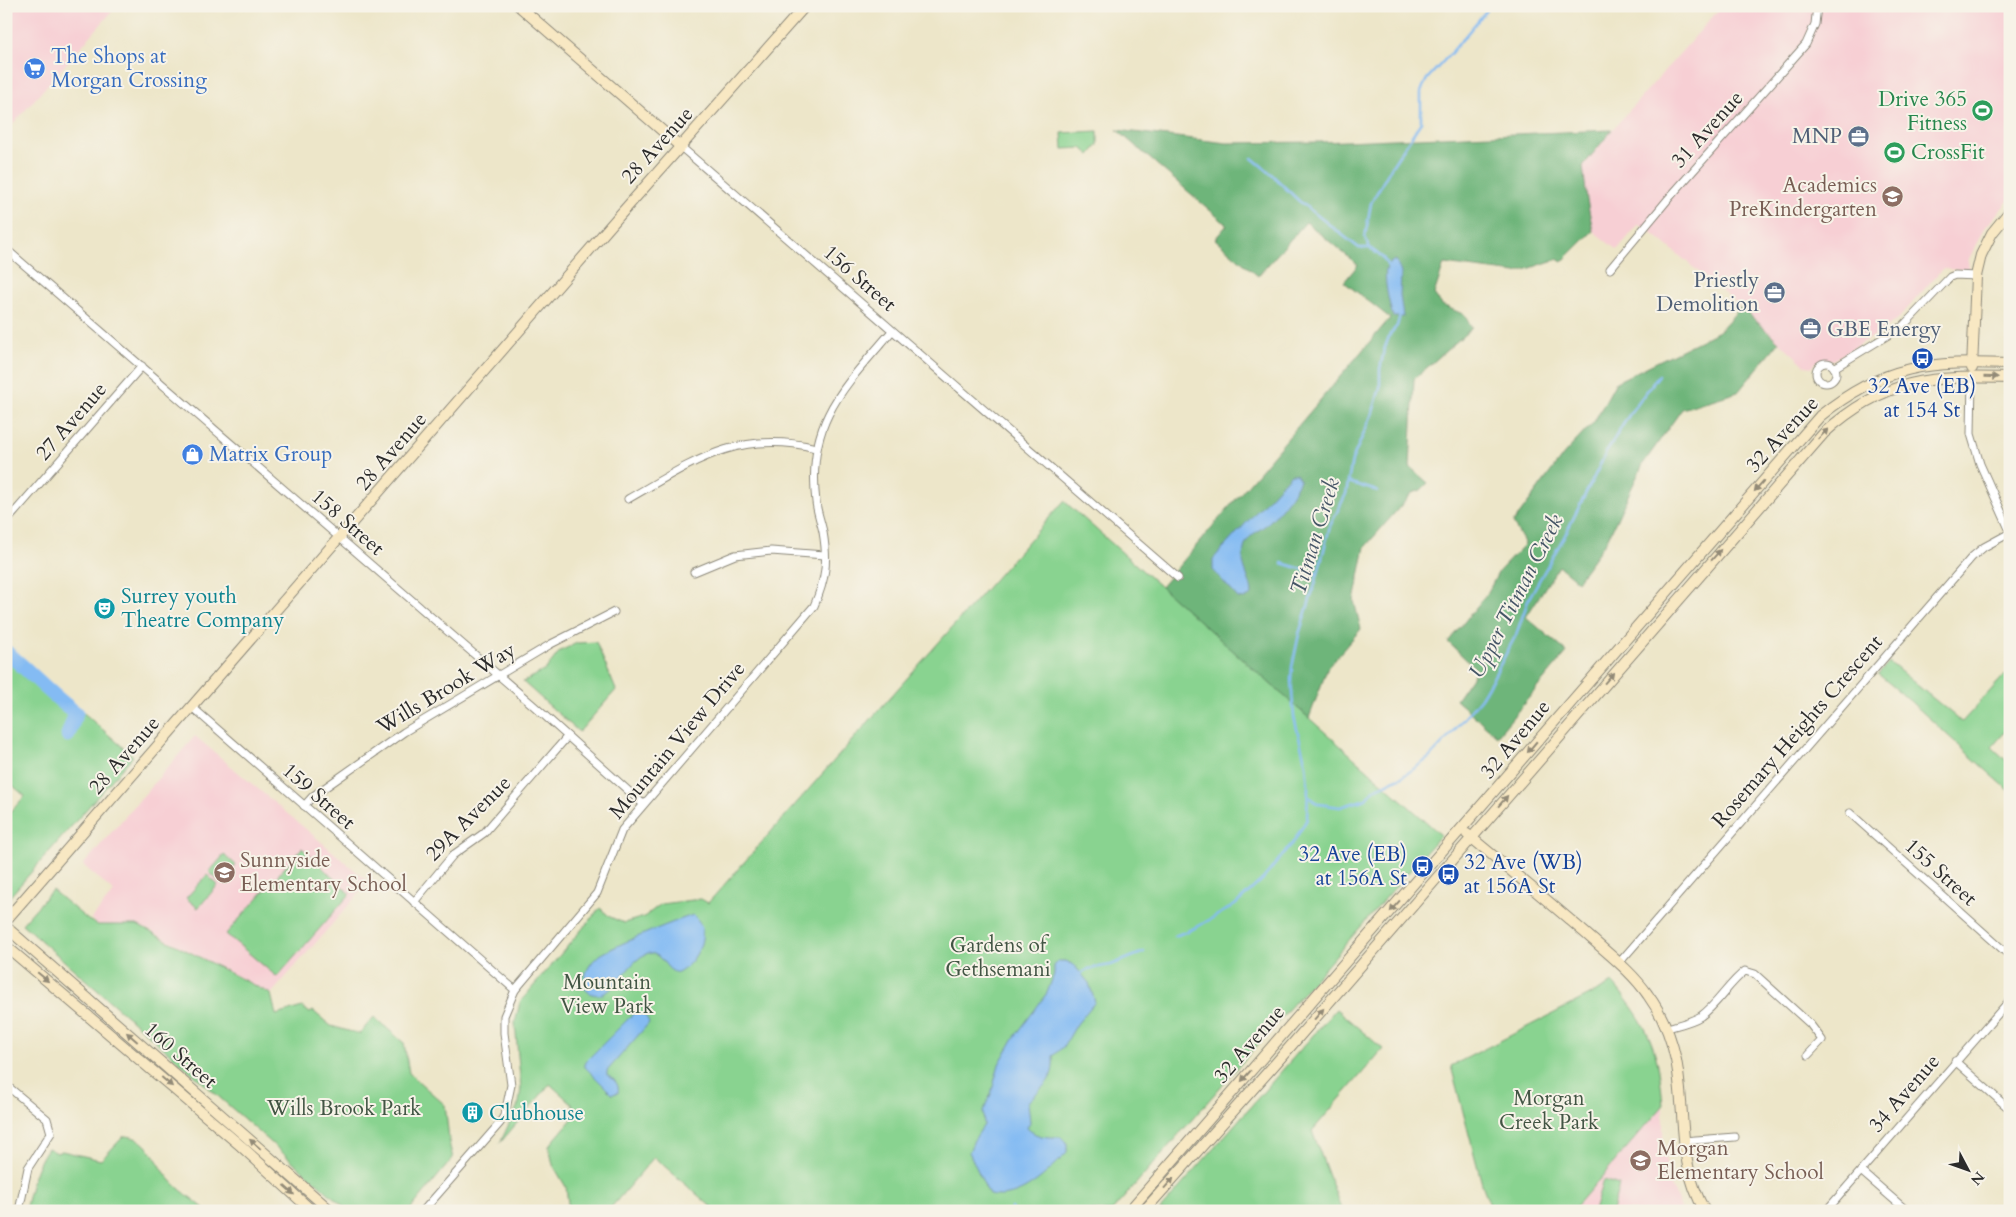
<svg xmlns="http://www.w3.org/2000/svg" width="2016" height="1217" viewBox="0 0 2016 1217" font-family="Cardo,serif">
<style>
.built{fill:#f7cfd4}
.green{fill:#89d390;stroke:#5a7f5e}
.forest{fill:#6eb57a;stroke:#4c7052}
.water{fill:#84bbf3;stroke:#58738f}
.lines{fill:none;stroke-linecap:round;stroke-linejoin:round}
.stream{stroke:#84bbf3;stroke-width:2.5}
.river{stroke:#84bbf3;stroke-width:15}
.street-casing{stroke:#8c887a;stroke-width:9}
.secondary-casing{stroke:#8c887a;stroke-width:12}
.street{stroke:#fff;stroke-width:7}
.secondary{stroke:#f8e8c3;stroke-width:10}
.oneway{fill:#928a77}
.labels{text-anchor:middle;stroke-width:4;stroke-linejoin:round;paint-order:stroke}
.shop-label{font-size:21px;fill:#366cbe;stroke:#f7f3e8;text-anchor:start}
.leisure-label{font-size:21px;fill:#27864d;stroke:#f7f3e8;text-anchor:end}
.street-label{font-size:21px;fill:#2b2b2b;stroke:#f7f3e8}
.service-label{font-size:21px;fill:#4e5e75;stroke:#f7f3e8;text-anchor:end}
.education-label{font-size:21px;fill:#785e54;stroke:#f7f3e8;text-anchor:start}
.transit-label{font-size:21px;fill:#164399;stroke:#f7f3e8}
.culture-label{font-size:21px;fill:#0d838f;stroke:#f7f3e8;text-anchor:start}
.park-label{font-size:21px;fill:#425544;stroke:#f7f3e8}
.water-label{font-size:22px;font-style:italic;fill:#465667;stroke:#f7f3e8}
</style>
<rect width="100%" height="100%" fill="#f7f3e8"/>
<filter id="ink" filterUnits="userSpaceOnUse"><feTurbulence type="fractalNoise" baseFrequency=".02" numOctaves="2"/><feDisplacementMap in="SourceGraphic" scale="10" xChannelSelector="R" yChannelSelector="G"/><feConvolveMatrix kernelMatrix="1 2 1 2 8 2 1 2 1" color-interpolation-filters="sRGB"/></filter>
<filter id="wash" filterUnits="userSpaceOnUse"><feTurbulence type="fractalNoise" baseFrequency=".0096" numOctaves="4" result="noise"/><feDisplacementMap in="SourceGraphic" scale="20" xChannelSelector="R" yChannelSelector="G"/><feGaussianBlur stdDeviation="1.12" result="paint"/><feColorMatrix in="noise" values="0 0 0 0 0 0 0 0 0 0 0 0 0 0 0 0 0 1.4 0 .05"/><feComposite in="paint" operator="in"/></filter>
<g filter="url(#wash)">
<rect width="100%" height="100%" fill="#ede6c9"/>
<g class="built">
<path d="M6,6H117L6,132Z"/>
<path d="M1722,6H2010V199L1983,230L1969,259L1968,270L1942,269L1898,319L1873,336L1833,360H1822L1816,362L1812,367L1806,366L1741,307L1657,237L1639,224L1617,250L1593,231L1587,200L1583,166L1612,130Z"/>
<path d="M195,736L369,882L271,994L149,930L137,925H98L91,919L114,892L83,865Z"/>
<path d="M1663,1106V1140L1669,1180L1682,1211H1572Z"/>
</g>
<g class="green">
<path d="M1098,131V145L1090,155L1082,148L1063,149L1062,133Z"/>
<path d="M1064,501L1441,835L1112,1211H716L654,1157L608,1211H569L566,1187L553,1165L549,1146L573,1118V1105L550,1084L500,1143L519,1103L521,1088L515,1023L520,1002L600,908L610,917L624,923L644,917L661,904L701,899L708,903Z"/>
<path d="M596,642L616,690L579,732L523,682L545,670L560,651L577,643Z"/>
<path d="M6,645L133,756L6,901V817L25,796L6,780Z"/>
<path d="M1889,662L1962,722L2010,669V726L1992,747L2010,764V791C1965,753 1924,711 1878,674Z"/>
<path d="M302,848L350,894L277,977L226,934Z"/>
<path d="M224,855L236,865L221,883L209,872Z"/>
<path d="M207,875L218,885L198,908L186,898Z"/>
<path d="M52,890L88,920L98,925H137L271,994L276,1015L302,1007L310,1013L313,1011L331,1026L359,1034L374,1017L404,1043L409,1073L445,1105L450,1147L453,1158L409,1211H349L22,924Z"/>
<path d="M1613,983C1650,1027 1659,1050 1663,1106L1572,1211H1492L1482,1184L1451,1066Z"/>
<path d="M1336,1009L1383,1049L1312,1131L1342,1211H1159Z"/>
<path d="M124,1136C148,1136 156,1162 168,1177C178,1190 195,1200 207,1211H25C30,1188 34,1168 48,1148L57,1153L62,1151L101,1160Z"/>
<path d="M1603,1180L1619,1185L1612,1211H1594Z"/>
</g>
<g class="forest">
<path d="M1117,130L1227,143L1321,142L1612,130L1583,166L1587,200L1593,231L1562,262L1557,259L1516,273L1444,264L1434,294L1442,305L1465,315L1472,328L1414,379L1410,467L1428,483L1421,490L1412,493L1365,547L1354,601L1361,629L1328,667L1309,718L1161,587L1390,318L1344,282L1358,265L1306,222L1258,276L1215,239L1227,225Z"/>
<path d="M1741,307L1779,342L1738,392L1682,409L1643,464L1607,540L1577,581L1559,566L1526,617L1567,652L1497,736L1456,700L1477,670L1448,642L1487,594L1499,571L1525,544L1513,523L1564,454L1594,422L1616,382L1719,331Z"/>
</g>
<g class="water">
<path d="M1396,260L1401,273L1400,295L1403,317H1393C1390,307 1382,276 1387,267C1389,263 1392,261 1396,260Z"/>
<path d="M1291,474H1296L1300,480C1293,495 1282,509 1270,521C1258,534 1244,533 1243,557C1242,570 1252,581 1252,595L1244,599L1238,598L1213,570V559Z"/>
<path d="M693,915C714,931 696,963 678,973C664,971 664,953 648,953C628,961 621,986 603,994C599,995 595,995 592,994C576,988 587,967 595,959C604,949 677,920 693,915Z"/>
<path d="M1058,961H1066L1074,965L1089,983L1095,1002L1077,1024L1064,1046L1053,1056C1055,1082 1043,1085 1028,1102L1030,1122L1027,1128C1037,1138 1048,1137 1061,1137L1067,1143V1153C1047,1173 1020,1202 989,1195L969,1152L974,1140L984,1125L983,1112L991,1094L999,1064L1014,1038L1047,993L1054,974V966Z"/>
<path d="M635,1012C641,1011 648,1017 649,1023L607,1071V1075C614,1079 620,1084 618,1093L612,1094L584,1066L587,1060Z"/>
</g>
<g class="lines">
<g class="stream">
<path d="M1252,158L1269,172L1299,201L1359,248H1370L1383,258L1389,268"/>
<path d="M1370,248L1365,237L1371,203L1392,166L1421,122V91L1427,79L1451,53L1490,6"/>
<path d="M1348,482L1377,491"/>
<path d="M1282,563L1318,574"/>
<path d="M1308,796L1319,804L1340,807L1366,799L1374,789L1402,777L1429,758L1447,739L1481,698L1493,678L1516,635L1529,598L1564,537L1608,449L1631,412L1659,375"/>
<path d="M1175,936L1197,927L1235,905L1263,879L1277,862L1294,841L1307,819L1308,786L1306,765L1294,717L1291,680L1292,667L1299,634L1316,581L1330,526L1346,494L1352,460L1373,412L1380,388V369L1384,350L1390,334L1397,326L1400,315"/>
<path d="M1079,974L1088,969L1111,965L1144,952"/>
<path d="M1011,1208L1012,1211"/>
</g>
<path class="river" d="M6,652C31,672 51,695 76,713L68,735"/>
</g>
</g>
<g filter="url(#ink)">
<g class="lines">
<defs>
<g id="street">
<path d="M681,147L1178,578"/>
<path d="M6,249L534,706L643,804"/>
<path d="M1610,269L1669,198L1806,44L1815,24L1817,6"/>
<circle cx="1826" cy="373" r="10"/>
<path d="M1834,368L1903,326L1950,277L1955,275L1976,276"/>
<path d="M1972,377L1971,434L1980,464L2010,531"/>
<path d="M628,499C693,462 737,429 816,448"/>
<path d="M6,522L142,366"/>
<path d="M694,572L735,555L771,551L825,555"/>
<path d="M192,707L515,990"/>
<path d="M304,806L313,796L404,732L551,644L614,612"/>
<path d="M1850,813L2010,956"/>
<path d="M414,902L453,855L484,833L567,737"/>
<path d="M1619,963L1972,557L1984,547L2010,533"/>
<path d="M1667,1028C1678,1025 1692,1022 1701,1016C1718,1004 1728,984 1745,971L1755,974L1810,1024L1822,1040L1808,1055"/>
<path d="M1955,1061L2006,1106"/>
<path d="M6,1085L47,1119L51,1133L28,1168L19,1211"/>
<path d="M1683,1141L1735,1137"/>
<path d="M1861,1171L1907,1211"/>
<path d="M423,1211L500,1123L505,1114L511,1085L504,1033V1016L515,990L597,893L622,830L814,606C826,579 828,561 823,532C821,522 817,512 816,502C806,421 844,387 892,331"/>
<path d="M1826,1211L2010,1000"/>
</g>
<g id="secondary">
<path d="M519,6L681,147"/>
<path d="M1972,368L1976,276L1981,255L1992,233L2010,211"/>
<path d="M1467,834C1509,869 1551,903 1592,939C1611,956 1633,973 1648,995C1662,1014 1671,1037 1676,1060C1686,1111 1677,1164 1705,1211"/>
<path d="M6,920L619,216L805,6"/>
<path d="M6,927L331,1211"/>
<path d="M6,946L241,1146L312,1211"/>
<path d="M1129,1211L1820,416C1884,364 1931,361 2010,364"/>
<path d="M1144,1211L1276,1063L1824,433C1886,377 1931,376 2010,378"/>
</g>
</defs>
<use href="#street" class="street-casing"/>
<use href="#secondary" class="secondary-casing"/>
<use href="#street" class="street"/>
<use href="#secondary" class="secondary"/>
</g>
<defs><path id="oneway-solid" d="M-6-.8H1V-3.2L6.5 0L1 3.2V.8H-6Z" transform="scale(1.25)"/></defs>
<g class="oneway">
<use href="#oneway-solid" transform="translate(1991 377) rotate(1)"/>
<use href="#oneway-solid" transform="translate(1823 434) rotate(-46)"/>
<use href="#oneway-solid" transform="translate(1759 486) rotate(131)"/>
<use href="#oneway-solid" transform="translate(1716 555) rotate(-49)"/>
<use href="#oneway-solid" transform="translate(1609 678) rotate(-49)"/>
<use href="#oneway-solid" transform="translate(1532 747) rotate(130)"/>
<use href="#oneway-solid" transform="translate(1503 801) rotate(-49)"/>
<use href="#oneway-solid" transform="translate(1395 906) rotate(131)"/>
<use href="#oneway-solid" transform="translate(43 977) rotate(40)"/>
<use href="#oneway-solid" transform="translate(1319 1014) rotate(-49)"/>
<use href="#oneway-solid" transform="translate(132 1037) rotate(-139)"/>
<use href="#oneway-solid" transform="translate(1246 1076) rotate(131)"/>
<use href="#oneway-solid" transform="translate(167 1082) rotate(41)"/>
<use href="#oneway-solid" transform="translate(255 1144) rotate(-139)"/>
<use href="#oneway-solid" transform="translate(1169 1183) rotate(-48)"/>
<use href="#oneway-solid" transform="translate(289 1190) rotate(42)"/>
</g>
</g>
<defs>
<symbol id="supermarket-disc" viewBox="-11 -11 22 22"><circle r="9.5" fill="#3f7fe0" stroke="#f7f3e8"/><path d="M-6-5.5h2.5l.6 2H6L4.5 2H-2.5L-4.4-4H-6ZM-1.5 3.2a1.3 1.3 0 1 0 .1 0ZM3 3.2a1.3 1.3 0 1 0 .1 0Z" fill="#fff"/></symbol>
<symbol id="stadium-disc" viewBox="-11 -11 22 22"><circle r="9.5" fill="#2e9e5b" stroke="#f7f3e8"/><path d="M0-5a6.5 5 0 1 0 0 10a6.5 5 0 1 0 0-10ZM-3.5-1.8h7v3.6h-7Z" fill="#fff"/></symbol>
<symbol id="office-disc" viewBox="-11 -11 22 22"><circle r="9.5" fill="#5c6f8a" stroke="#f7f3e8"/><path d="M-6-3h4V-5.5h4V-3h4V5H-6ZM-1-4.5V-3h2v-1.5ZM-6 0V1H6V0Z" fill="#fff"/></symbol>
<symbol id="school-disc" viewBox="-11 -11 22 22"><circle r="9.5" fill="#8d6e63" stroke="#f7f3e8"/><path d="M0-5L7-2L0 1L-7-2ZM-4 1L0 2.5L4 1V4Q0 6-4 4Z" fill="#fff"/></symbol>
<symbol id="bus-disc" viewBox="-11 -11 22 22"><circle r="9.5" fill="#1a4fb4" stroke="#f7f3e8"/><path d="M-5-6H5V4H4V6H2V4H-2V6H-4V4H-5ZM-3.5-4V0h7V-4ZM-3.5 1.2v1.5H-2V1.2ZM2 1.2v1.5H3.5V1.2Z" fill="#fff"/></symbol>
<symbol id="shop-disc" viewBox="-11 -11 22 22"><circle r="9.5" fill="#3f7fe0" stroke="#f7f3e8"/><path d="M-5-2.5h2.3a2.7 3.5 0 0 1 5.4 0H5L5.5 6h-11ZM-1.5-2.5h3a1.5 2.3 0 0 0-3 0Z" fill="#fff"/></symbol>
<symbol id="theatre-disc" viewBox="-11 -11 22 22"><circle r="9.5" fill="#0f9aa8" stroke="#f7f3e8"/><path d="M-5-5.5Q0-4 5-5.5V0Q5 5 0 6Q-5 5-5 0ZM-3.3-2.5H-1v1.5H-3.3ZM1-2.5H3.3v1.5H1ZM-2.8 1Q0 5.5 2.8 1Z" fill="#fff"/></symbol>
<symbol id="building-disc" viewBox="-11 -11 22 22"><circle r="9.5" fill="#0f9aa8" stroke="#f7f3e8"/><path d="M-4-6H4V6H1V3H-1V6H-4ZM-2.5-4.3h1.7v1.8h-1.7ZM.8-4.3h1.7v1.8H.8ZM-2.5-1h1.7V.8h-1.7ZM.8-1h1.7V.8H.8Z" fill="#fff"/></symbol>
</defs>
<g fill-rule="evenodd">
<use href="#supermarket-disc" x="22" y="56" width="25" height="25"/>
<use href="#stadium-disc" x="1970" y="98" width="25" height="25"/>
<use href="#office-disc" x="1846" y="124" width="25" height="25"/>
<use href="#stadium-disc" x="1882" y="140" width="25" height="25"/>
<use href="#school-disc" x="1880" y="184" width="25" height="25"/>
<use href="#office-disc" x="1762" y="280" width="25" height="25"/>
<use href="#office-disc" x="1798" y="316" width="25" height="25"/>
<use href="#bus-disc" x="1910" y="346" width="25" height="25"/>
<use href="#shop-disc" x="180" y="442" width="25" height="25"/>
<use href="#theatre-disc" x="92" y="596" width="25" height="25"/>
<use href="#bus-disc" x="1410" y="854" width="25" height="25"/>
<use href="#school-disc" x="212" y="860" width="25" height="25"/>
<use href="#bus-disc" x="1436" y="862" width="25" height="25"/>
<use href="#building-disc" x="460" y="1100" width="25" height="25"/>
<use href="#school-disc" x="1628" y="1148" width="25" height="25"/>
</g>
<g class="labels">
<g class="shop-label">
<text x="51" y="63">The Shops at<tspan x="51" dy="24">Morgan Crossing</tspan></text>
<text x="209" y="461">Matrix Group</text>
</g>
<g class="leisure-label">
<text x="1967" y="106">Drive 365<tspan x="1967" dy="24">Fitness</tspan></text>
<text x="1911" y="159" text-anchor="start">CrossFit</text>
</g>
<g class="street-label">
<text transform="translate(1707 129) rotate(-48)" y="7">31 Avenue</text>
<text transform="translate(657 145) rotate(-48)" y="7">28 Avenue</text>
<text transform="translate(860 278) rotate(41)" y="7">156 Street</text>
<text transform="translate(71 421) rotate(-49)" y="7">27 Avenue</text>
<text transform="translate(1782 434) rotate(-47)" y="7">32 Avenue</text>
<text transform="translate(391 451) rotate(-49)" y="7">28 Avenue</text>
<text transform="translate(348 522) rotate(41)" y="7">158 Street</text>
<text transform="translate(446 688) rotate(-31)" y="7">Wills Brook Way</text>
<text transform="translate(1797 731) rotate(-49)" y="7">Rosemary Heights Crescent</text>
<text transform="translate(1515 739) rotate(-50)" y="7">32 Avenue</text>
<text transform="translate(677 740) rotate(-50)" y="7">Mountain View Drive</text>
<text transform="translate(124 755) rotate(-49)" y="7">28 Avenue</text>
<text transform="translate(319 796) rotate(41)" y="7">159 Street</text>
<text transform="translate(468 818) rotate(-45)" y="7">29A Avenue</text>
<text transform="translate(1941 872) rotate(42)" y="7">155 Street</text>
<text transform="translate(1249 1044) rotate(-49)" y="7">32 Avenue</text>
<text transform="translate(181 1055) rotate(41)" y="7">160 Street</text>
<text transform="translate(1904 1093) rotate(-49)" y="7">34 Avenue</text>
</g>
<g class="service-label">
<text x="1842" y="143">MNP</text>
<text x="1759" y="287">Priestly<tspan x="1759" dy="24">Demolition</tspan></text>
<text x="1827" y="336" text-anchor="start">GBE Energy</text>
</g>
<g class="education-label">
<text x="1877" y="192" text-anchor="end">Academics<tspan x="1877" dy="24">PreKindergarten</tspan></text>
<text x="240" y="867">Sunnyside<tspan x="240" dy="24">Elementary School</tspan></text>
<text x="1657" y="1155">Morgan<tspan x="1657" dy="24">Elementary School</tspan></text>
</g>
<g class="transit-label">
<text x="1922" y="393">32 Ave (EB)<tspan x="1922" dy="24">at 154 St</tspan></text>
<text x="1407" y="861" text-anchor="end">32 Ave (EB)<tspan x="1407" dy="24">at 156A St</tspan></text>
<text x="1464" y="869" text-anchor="start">32 Ave (WB)<tspan x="1464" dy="24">at 156A St</tspan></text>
</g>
<g class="culture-label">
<text x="121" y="603">Surrey youth<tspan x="121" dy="24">Theatre Company</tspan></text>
<text x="489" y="1120">Clubhouse</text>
</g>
<g class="park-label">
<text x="998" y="952">Gardens of<tspan x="998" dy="24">Gethsemani</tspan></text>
<text x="607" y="989">Mountain<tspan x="607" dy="24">View Park</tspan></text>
<text x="1549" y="1105">Morgan<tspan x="1549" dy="24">Creek Park</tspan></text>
<text x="344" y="1115">Wills Brook Park</text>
</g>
<g class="water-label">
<text transform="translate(1314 536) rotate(-73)" y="8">Titman Creek</text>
<text transform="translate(1515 596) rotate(-63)" y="8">Upper Titman Creek</text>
</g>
</g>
<rect width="2016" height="1217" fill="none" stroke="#f7f3e8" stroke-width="25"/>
<g transform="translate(1968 1170) rotate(131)" stroke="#f7f3e8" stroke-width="4" paint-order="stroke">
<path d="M0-4L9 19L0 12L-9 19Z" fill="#2b2b2b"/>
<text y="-8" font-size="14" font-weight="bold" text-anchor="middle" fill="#2b2b2b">N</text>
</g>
</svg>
